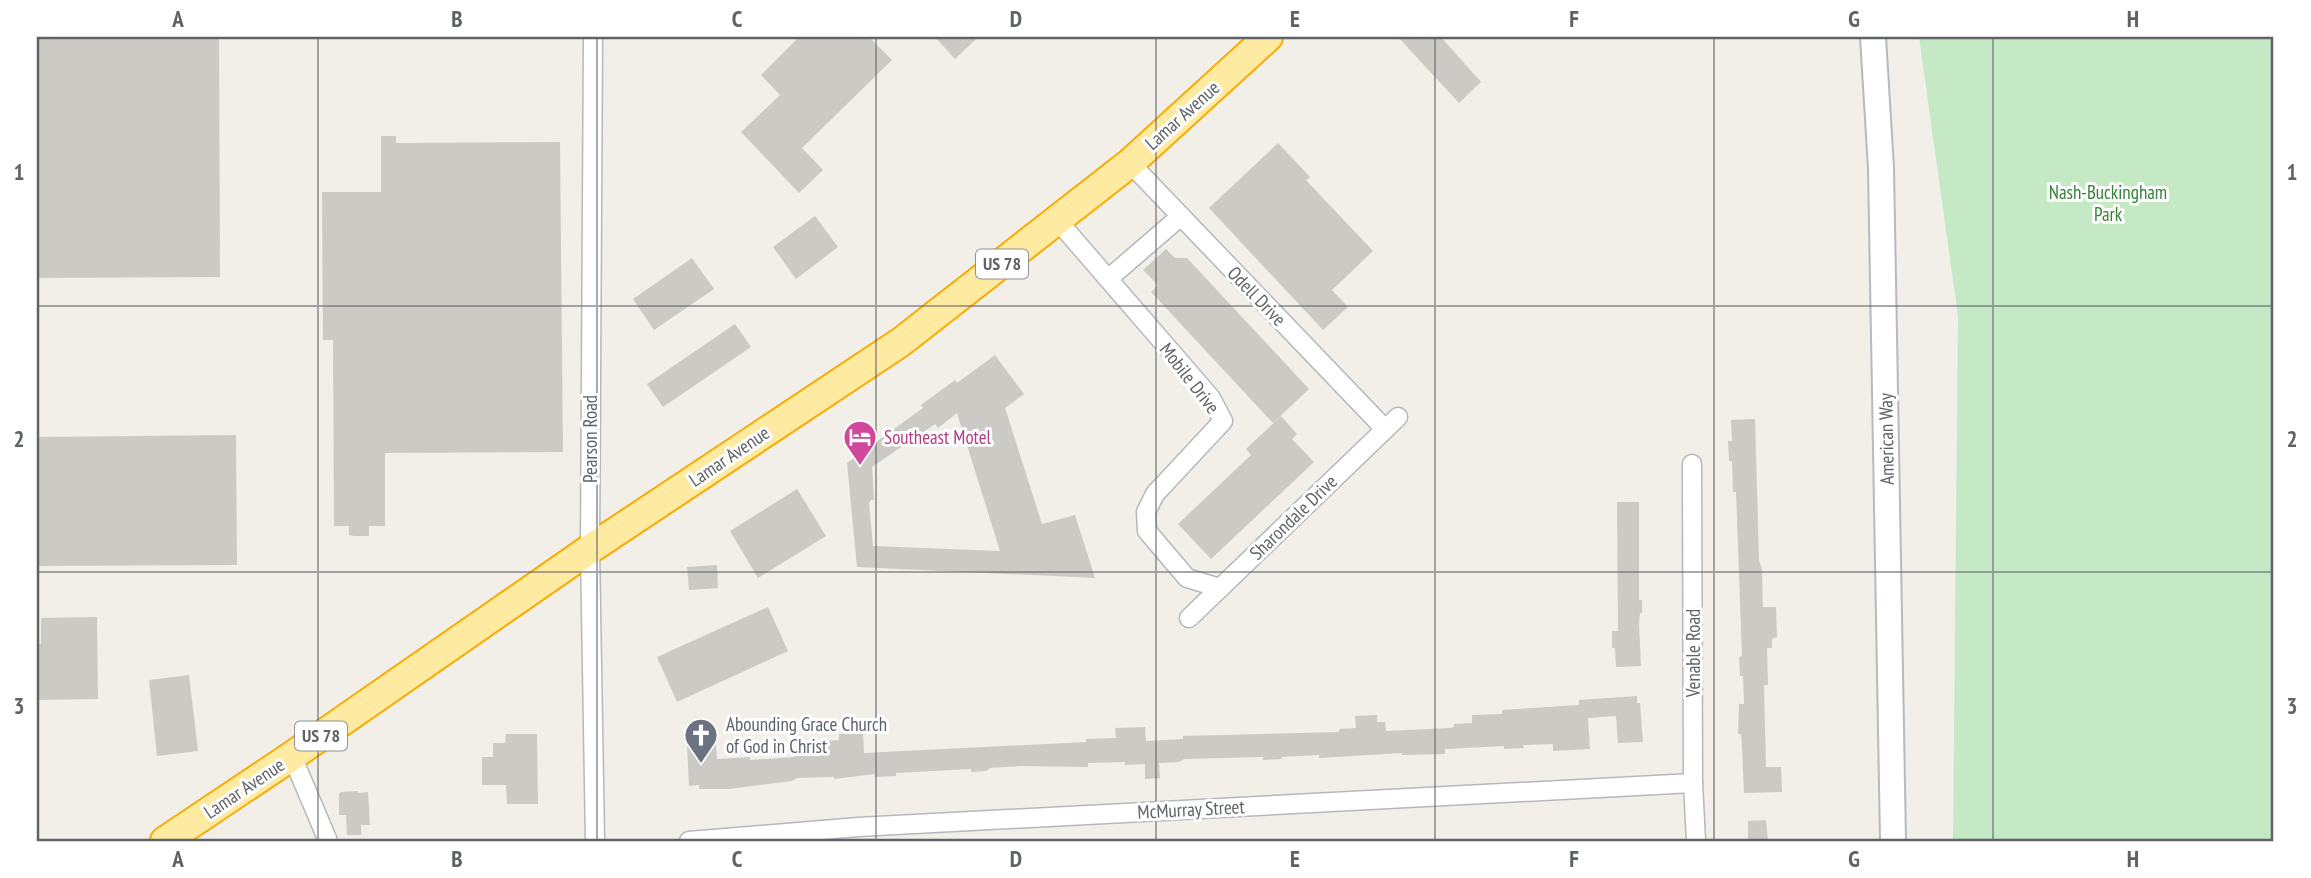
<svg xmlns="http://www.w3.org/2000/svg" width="2311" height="878" viewBox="0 0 2311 878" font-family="'PT Sans Narrow',sans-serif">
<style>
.green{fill:#c5e8c5}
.building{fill:#cccac5;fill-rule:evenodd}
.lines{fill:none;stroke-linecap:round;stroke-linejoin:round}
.minor-casing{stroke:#b5b8bc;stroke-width:21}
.secondary-casing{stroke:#b6babf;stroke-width:28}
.trunk-casing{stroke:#f9ab00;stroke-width:32}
.minor{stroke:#fff;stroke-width:18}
.secondary{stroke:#fff;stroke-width:24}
.trunk{stroke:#feeaa1;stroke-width:28}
.grid{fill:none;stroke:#5f6368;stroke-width:2;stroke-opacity:0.55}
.labels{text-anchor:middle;stroke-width:6;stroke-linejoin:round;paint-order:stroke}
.shield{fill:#fff;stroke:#8f9295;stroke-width:2}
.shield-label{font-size:18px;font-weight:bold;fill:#5f6368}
.street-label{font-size:19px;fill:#5f6368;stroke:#fff}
.park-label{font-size:19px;fill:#348238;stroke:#fff}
.hotel-label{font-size:19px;fill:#b23c85;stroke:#fff;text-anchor:start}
.worship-label{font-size:19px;fill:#5b616d;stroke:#fff;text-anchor:start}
.neatline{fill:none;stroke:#5f6368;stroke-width:2.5}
.grid-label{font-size:23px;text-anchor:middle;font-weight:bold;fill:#5f6368}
</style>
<rect width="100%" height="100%" fill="#f1efe8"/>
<path class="green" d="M1919,37H2274V841H1953L1958,316Z"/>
<g class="building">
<path d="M37,37H219L220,277L37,278Z"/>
<path d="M799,37H869L892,60L802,148L823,170L799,193L741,132L780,95L761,75Z"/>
<path d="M935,37H978L955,59Z"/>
<path d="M1398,37H1441L1481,82L1459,103Z"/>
<path d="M381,136H396V143L560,142L563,452L385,453V526H369V536H354L349,535V526H334L333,340H323L322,192H381Z"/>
<path d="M1278,143L1310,177L1306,180L1373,251L1332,290L1348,307L1323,330L1209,208Z"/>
<path d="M815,216L838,247L796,279L773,247Z"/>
<path d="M1166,249L1175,258H1187L1309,389L1273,423L1151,292L1158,285L1143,270Z"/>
<path d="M692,258L714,289L654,330L633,299Z"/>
<path d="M735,324L751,347L663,407L647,384Z"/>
<path d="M995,355L1024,394L1005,408L1042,524L1075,515L1095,578L857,567L847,463L923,408L921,405L955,380L957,383ZM957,413L1000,551L873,546L869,503L871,500H874L872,467L935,424L938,428Z"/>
<path d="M1281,416L1297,434L1292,439L1314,462L1211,559L1178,524L1251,455L1246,449Z"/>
<path d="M1755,419L1759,560L1762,570L1763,607H1776L1777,637L1772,639V648H1767L1768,685H1764L1766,767H1781L1782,792L1744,793L1742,747L1741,734H1738L1739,704H1744L1743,676H1740L1739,657L1742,656L1736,492H1733L1732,461H1729L1728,441H1732L1731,420Z"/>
<path d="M236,435L237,565L37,566V437Z"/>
<path d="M797,489L826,536L758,578L730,531Z"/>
<path d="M1617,502H1639V600H1642V613H1640L1639,623L1641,666L1616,667L1615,648H1612V631H1618Z"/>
<path d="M717,565L718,588L689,590L687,567Z"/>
<path d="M768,607L788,651L677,702L657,657Z"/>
<path d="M97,617L98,699L37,700V644H41V618Z"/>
<path d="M189,675L198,751L157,756L149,680Z"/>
<path d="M1637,696V703H1640L1643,742L1618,743L1616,716L1588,718L1590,749L1553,751V744L1523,745L1524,748L1504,749V746L1445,749V754L1402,755V753L1319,758V755L1281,757L1282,759L1263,760V757L1184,759L1179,762L1159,763L1160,778L1145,779V764L1125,765V762L1088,763V767L1021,766L990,768L986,771L971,772V769L896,773V776L875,777V774L834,779V777L797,778L792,781L729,789H699V785L689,786L687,745L716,743L717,759L750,757V760L795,757V750H823V741L839,740V734L863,732L864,753L1086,742V739L1116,738L1115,728L1145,727L1146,741L1183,739V736L1339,732V729L1356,728L1355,716L1377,715V722H1385L1386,731L1450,728L1454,727V724L1472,723V715L1502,714V710L1579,705V700Z"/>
<path d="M506,734H537L538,804H507L506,785H482V757H493V743H505Z"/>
<path d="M358,791V793L368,792L370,825H361V835H347L346,815H339V794L341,792Z"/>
<path d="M1766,820L1768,841H1748V821Z"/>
</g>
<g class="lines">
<defs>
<g id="minor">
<path d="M593,37L590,549L595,841"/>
<path d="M1130,163L1385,429"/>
<path d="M1058,221L1211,398L1223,421L1155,494L1146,512L1147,531L1187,578L1220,588"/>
<path d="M1108,279L1181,216"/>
<path d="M1692,464L1693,783L1696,841"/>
<path d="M1189,618L1398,417"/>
<path d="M292,756L328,841"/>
<path d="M689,841L858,827L1693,783"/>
</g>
<path id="secondary" d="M1873,37L1881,168L1893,841"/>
<path id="trunk" d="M165,841L292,756L590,549L901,342L1130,163L1268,37"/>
</defs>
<use href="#minor" class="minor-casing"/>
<use href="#secondary" class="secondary-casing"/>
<use href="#trunk" class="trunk-casing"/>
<use href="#minor" class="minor"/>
<use href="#secondary" class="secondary"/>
<use href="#trunk" class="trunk"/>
</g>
<path class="grid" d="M318,37V841M597,37V841M876,37V841M1156,37V841M1435,37V841M1714,37V841M1993,37V841M37,306H2274M37,572H2274"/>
<defs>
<symbol id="hotel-pin" viewBox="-11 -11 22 30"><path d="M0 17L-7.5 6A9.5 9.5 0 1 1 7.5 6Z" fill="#d1479c" stroke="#fff"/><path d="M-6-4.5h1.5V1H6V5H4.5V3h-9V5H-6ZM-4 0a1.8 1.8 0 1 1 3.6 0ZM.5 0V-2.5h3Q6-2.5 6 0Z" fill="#fff"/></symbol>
<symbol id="church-pin" viewBox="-11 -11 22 30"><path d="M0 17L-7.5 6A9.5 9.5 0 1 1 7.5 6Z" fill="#6b7280" stroke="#fff"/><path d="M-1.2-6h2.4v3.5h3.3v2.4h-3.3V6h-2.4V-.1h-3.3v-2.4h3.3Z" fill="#fff"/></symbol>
</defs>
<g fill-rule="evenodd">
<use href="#hotel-pin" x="841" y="418" width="38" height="52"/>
<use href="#church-pin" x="682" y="716" width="38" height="52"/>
</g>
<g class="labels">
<g class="shield">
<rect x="976" y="249.5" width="52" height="29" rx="5"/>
<rect x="295" y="721.5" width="52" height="29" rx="5"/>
</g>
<g class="shield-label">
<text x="1002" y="270">US 78</text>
<text x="321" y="742">US 78</text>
</g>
<g class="street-label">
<text transform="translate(1182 115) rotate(-42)" y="7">Lamar Avenue</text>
<text transform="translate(1257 296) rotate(46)" y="7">Odell Drive</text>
<text transform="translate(1190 378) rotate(52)" y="7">Mobile Drive</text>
<text transform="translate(590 439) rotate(-90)" y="7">Pearson Road</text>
<text transform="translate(1886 439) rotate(-91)" y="7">American Way</text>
<text transform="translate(729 456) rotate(-34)" y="7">Lamar Avenue</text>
<text transform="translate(1293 517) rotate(-44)" y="7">Sharondale Drive</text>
<text transform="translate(1693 653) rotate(-90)" y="7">Venable Road</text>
<text transform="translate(244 788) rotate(-34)" y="7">Lamar Avenue</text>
<text transform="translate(1191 809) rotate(-3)" y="7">McMurray Street</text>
</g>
<g class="park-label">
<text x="2108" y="199">Nash-Buckingham<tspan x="2108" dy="22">Park</tspan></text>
</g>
<g class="hotel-label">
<text x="884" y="444">Southeast Motel</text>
</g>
<g class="worship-label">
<text x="726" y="731">Abounding Grace Church<tspan x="726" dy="22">of God in Christ</tspan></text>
</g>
</g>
<rect width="2311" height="878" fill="none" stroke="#ffffff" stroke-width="77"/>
<rect x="38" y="38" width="2234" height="802" class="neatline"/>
<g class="grid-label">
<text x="178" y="27">A</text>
<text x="457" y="27">B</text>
<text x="737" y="27">C</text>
<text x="1016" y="27">D</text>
<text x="1295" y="27">E</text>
<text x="1574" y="27">F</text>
<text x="1854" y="27">G</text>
<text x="2133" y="27">H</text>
<text x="19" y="180">1</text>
<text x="2292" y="180">1</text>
<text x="19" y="447">2</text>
<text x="2292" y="447">2</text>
<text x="19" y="714">3</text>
<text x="2292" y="714">3</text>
<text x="178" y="867">A</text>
<text x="457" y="867">B</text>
<text x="737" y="867">C</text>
<text x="1016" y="867">D</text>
<text x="1295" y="867">E</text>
<text x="1574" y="867">F</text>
<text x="1854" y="867">G</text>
<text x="2133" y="867">H</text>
</g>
</svg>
